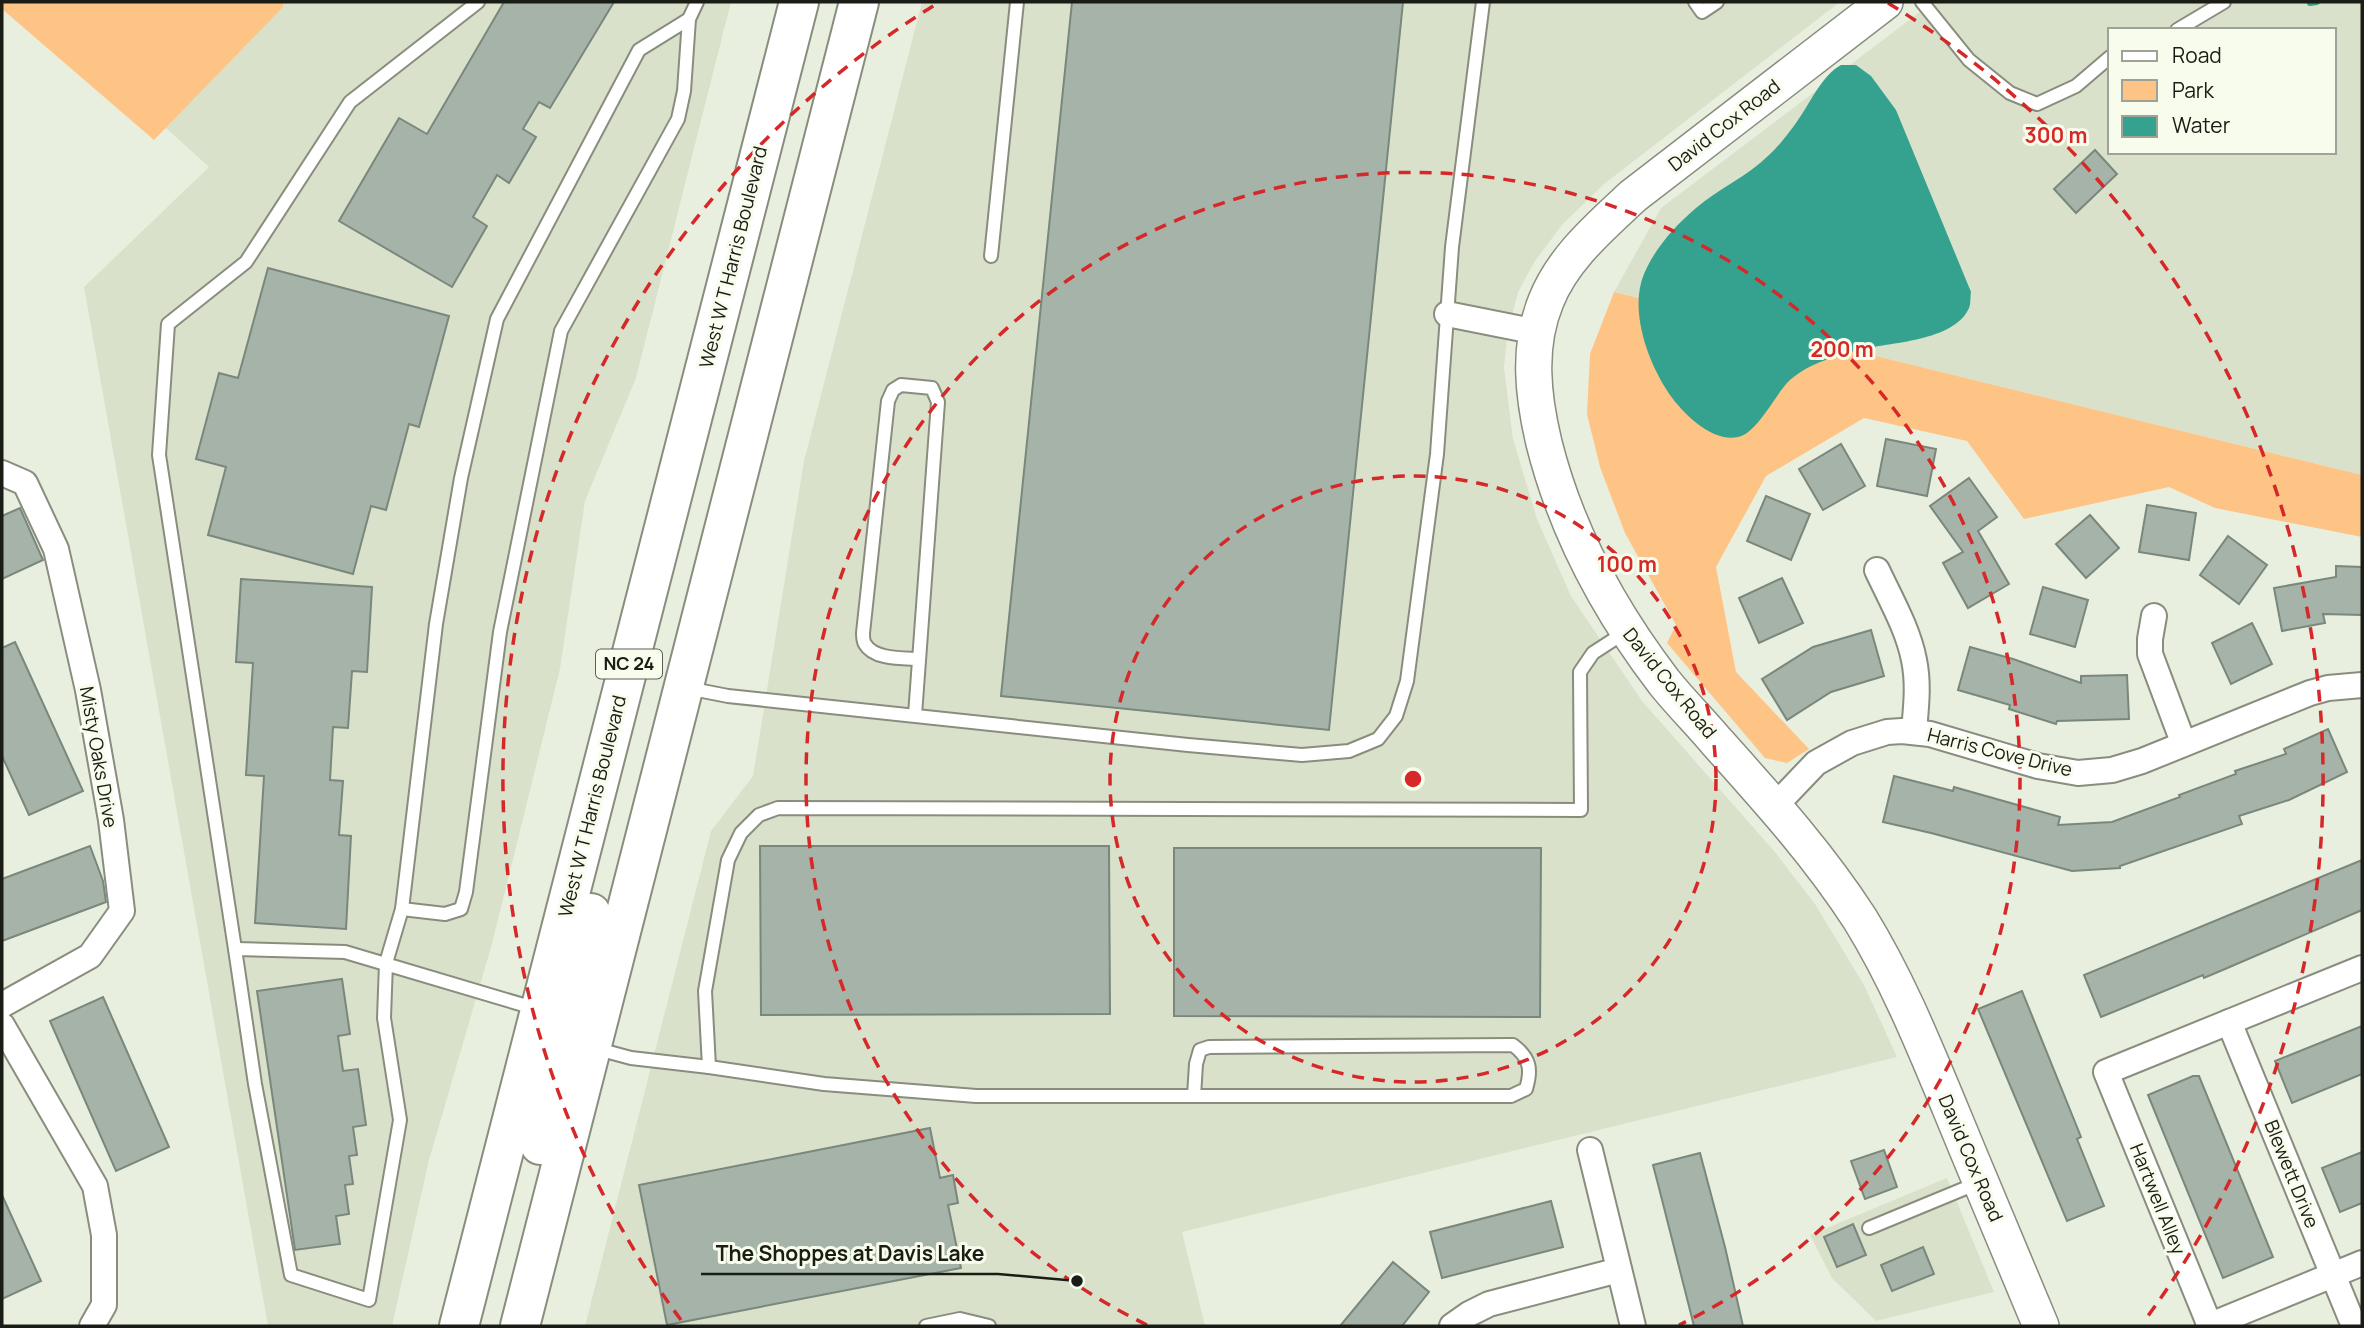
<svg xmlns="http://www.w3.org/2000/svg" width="2364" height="1328" viewBox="0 0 2364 1328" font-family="Manrope,sans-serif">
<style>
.built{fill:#dae1cb;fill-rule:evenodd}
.green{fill:#fec486}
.water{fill:#34a28f}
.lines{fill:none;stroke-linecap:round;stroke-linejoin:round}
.stream{stroke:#34a28f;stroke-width:6}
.building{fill:#a6b3a8;stroke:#7a877c;stroke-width:2}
.service-casing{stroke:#888d7e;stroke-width:16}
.minor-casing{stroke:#888d7e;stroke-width:28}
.secondary-casing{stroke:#888d7e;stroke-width:38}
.primary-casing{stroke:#888d7e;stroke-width:42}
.service{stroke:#fff;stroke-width:12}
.minor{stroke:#fff;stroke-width:24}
.secondary{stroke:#fff;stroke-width:35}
.primary{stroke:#fff;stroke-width:38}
.ring{fill:none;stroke:#d62828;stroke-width:3.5;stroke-dasharray:12 9}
.labels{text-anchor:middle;stroke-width:6;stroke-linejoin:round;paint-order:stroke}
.shield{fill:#f7fcec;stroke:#5c5f56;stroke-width:2}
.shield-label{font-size:18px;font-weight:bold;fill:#1a1c16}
.street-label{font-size:19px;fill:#1a1c16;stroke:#f7fcec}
.centre{fill:#d62828;stroke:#f7fcec;stroke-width:3.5}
.ring-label{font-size:21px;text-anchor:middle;font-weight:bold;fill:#d62828;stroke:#f7fcec;stroke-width:6;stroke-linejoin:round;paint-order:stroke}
.leader{fill:none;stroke:#1a1c16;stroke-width:2.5}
.callout-dot{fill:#1a1c16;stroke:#f7fcec;stroke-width:2.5}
.callout-label{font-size:21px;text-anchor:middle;font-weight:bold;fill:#1a1c16;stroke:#f7fcec;stroke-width:6;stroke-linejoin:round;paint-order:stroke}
</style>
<rect width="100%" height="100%" fill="#e9efdf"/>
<g class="built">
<path d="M27,2H731L636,378L585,501L560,669L492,944L429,1160L392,1326H268L84,287L209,167Z"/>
<path d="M922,2H1840L1604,184L1562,225L1535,261L1518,292L1508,330L1504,367L1513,439L1537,519L1571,596L1642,701L1775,852L1815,904L1864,985L1897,1057L1182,1232L1205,1326H585L711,831L753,776L804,461Z"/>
<path d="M1933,2H2362V475L1614,292L1661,208ZM2110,30H2334V152H2110Z"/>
<path d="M1947,1178L1994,1292L1876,1321L1832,1278L1810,1235Z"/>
</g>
<g class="green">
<path d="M2,2H283V7L154,140L2,9Z"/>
<path d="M1614,292L2362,475V537L2215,508L2169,487L2024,519L1967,441L1864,418L1766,476L1716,567L1736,672L1809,749L1787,763L1765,758L1667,643L1676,625L1625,533L1600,467L1587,414L1590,354Z"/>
</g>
<path class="water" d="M1841,65H1856L1871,76L1896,110L1971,292C1970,297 1971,304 1969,308C1954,342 1889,342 1859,350C1833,357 1806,364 1787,383C1775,396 1756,434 1738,437C1713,442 1687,417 1673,399C1650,368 1628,312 1644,274C1655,248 1675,226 1696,208C1719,188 1747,177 1769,155C1779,146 1788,134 1796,123C1810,104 1821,76 1841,65Z"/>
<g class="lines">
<path class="stream" d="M2310,3L2317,2"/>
</g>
<g class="building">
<path d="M504,2H614L550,108L539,102L523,129L536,137L509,183L497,175L473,217L487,226L452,287L339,221L399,118L427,134Z"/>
<path d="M1072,2H1403L1329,730L1001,696Z"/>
<path d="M2095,150L2117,174L2076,213L2054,189Z"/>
<path d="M268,268L449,316L419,427L409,424L386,510L371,506L353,574L208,535L226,467L196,459L219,373L238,378Z"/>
<path d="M1886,439L1936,449L1927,496L1877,486Z"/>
<path d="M1841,444L1865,486L1823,510L1799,469Z"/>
<path d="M1969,478L1997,517L1978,531L2009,584L1968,608L1943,563L1963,552L1930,506Z"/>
<path d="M1766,496L1810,514L1791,560L1747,541Z"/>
<path d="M2147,505L2196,513L2189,560L2139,552Z"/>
<path d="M20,508L43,560L2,579V516Z"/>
<path d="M2090,515L2119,548L2086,578L2056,544Z"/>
<path d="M2228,536L2267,565L2239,604L2200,575Z"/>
<path d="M2336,566L2362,567V615L2323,614L2325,623L2282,631L2274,588L2336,577Z"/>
<path d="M1782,578L1803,623L1759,643L1739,598Z"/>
<path d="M241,579L372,587L367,672L352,671L348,728L333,727L330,780L343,781L339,835L351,836L346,929L255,923L264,776L246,775L253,663L236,662Z"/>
<path d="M2043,587L2088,600L2075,647L2030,634Z"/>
<path d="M2252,623L2272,664L2231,684L2212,643Z"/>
<path d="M1871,630L1884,676L1831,692L1787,720L1762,679L1813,647Z"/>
<path d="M15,642L83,791L29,815L2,756V648Z"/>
<path d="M1970,647L2013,659L2081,683V676L2127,675L2129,719L2057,721L2056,724L2009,709L2010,705L1958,690Z"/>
<path d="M2328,729L2347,772L2289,800L2239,816L2242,824L2120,866V868L2072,871L1931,833L1883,822L1894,776L1953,791L1954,787L2060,817L2058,825L2112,822L2180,797L2179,795L2236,774L2235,771L2286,754L2284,749Z"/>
<path d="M90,846L103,881L106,902L2,941V879Z"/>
<path d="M760,846H1109L1110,1014L761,1015Z"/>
<path d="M1174,848H1541L1540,1017L1174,1016Z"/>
<path d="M2362,860V910L2225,969L2204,978L2203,975L2101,1017L2084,975Z"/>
<path d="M342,979L350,1034L338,1036L343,1071L358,1069L366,1125L353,1127L357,1155L349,1156L353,1184L345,1185L349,1214L336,1216L340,1244L295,1250L257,991Z"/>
<path d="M2022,991L2081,1137L2077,1139L2104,1206L2067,1221L1978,1009Z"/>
<path d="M103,997L169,1147L116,1171L50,1021Z"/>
<path d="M2362,1026V1074L2292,1103L2275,1061Z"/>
<path d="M2193,1076H2199L2273,1257L2223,1278L2148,1095Z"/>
<path d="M930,1128L940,1178L953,1175L958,1203L948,1205L961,1268L667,1325L639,1185Z"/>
<path d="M1884,1150L1897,1187L1865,1199L1851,1161Z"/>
<path d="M2362,1152V1203L2340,1212L2322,1168Z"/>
<path d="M1700,1153L1725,1247L1743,1326H1694L1658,1184L1653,1165Z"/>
<path d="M2,1195L41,1281L2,1299Z"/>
<path d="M1551,1201L1563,1247L1442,1278L1430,1232Z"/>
<path d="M1853,1224L1866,1255L1837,1267L1824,1237Z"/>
<path d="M1923,1247L1934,1274L1892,1291L1881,1265Z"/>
<path d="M1393,1262L1429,1292L1402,1326H1340Z"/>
</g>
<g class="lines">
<defs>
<g id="service">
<path d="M1695,2L1702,12L1717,2"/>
<path d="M1922,2L1969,60L2010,93L2037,104L2076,86L2110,57"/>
<path d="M2177,30L2224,2"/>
<path d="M991,256L1017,2"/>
<path d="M687,688L728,696L1188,745L1302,755L1349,751L1378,739L1396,716L1407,681L1437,454L1452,247L1483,2"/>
<path d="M915,715L938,402L932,388L901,385L893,390L888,401L863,633C863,637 863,641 865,644C874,660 904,658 919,659"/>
<path d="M402,909L445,914L461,909L466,892L500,632L561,331L678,119L684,91L689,19"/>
<path d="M235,949L159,455L168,324L246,262L350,102L478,2"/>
<path d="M537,1009L345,952L235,949L255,1084L291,1275L369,1300L400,1120L384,1018L386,963L402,909L436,624L461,478L497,319L639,50L689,19L697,2"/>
<path d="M594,1048L631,1058L709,1067"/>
<path d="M1194,1096L1196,1064L1200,1050L1209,1047L1513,1045C1530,1058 1532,1069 1526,1089L1511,1096H976L824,1084L709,1067L705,991L728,860L741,833L759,815L778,808L1581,810L1580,672L1593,653L1627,631"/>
<path d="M1869,1228L1978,1183"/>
<path d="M926,1326L960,1319L989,1326"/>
</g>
<g id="minor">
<path d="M1447,314L1537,332"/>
<path d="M2,473L25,483L56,549L88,690L111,820L122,911L90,956L2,1005"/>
<path d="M1877,570C1890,598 1908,629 1914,660C1919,684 1916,707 1914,731"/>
<path d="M2154,616L2150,639V654L2183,742"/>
<path d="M1774,807L1816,763L1852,743L1887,732L1902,731L1930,734L2038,766L2078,773L2112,770L2142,761L2310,693L2328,688L2362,685"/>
<path d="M2229,1022L2354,1326"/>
<path d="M2,1025L95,1186L104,1235V1305L92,1326"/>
<path d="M1590,1150L1633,1326"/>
<path d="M1452,1326L1469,1314L1489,1304L1619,1270"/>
<path d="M2208,1326L2362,1263"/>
<path d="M2210,1326L2106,1072L2362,968"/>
</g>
<path id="secondary" d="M1885,2L1633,196C1600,227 1563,258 1546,301C1527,347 1533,397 1544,443C1566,531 1609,610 1664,682C1680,702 1699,721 1716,741C1767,798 1818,854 1860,919C1897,979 1923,1043 1950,1108C1980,1181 2011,1254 2041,1326"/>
<g id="primary">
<path d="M591,1047C585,1042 579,1038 576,1031C565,999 584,946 591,913"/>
<path d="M540,1145C551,1095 561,1066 542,1016"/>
<path d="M459,1326L799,2"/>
<path d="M520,1326L859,2"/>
</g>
</defs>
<use href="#service" class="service-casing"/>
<use href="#minor" class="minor-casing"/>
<use href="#secondary" class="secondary-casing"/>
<use href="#primary" class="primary-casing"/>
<use href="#service" class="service"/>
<use href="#minor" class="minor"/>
<use href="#secondary" class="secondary"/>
<use href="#primary" class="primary"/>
</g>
<g class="ring">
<circle cx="1413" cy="779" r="303"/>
<path d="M1147 1325A607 607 0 1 1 1679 1325"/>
<path d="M681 1320A910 910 0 0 1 938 3M1888 3A910 910 0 0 1 2145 1320"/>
</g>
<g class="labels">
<rect class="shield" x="596" y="649.5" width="66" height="29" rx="5"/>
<g class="shield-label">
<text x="629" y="670">NC 24</text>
</g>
<g class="street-label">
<text transform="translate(1724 125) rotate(-38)" y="7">David Cox Road</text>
<text transform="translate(733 257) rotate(-76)" y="7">West W T Harris Boulevard</text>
<text transform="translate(1670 683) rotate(51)" y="7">David Cox Road</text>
<text transform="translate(2000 752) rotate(14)" y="7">Harris Cove Drive</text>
<text transform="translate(99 757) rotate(80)" y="7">Misty Oaks Drive</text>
<text transform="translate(592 806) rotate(-76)" y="7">West W T Harris Boulevard</text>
<text transform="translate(1971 1158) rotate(67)" y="7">David Cox Road</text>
<text transform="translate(2292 1174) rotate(68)" y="7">Blewett Drive</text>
<text transform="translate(2158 1199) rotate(68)" y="7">Hartwell Alley</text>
</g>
</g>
<circle cx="1413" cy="779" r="10" class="centre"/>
<g class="ring-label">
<text x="2056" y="143">300 m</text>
<text x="1842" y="357">200 m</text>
<text x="1627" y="572">100 m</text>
</g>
<path class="leader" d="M1077 1281L998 1274H701"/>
<circle class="callout-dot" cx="1077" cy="1281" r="7"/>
<g class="callout-label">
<text x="850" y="1261">The Shoppes at Davis Lake</text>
</g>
<rect width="2364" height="1328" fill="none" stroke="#1a1c16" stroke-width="7"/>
<rect x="2108" y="28" width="228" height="126" fill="#f7fcec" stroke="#9fa296" stroke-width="2"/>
<rect x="2122" y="51" width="35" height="10" fill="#ffffff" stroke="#9fa296" stroke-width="2"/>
<text x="2172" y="63" font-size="21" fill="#1a1c16">Road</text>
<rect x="2122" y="80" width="35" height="21" fill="#fec486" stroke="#9fa296" stroke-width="2"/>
<text x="2172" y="98" font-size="21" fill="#1a1c16">Park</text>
<rect x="2122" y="116" width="35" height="21" fill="#34a28f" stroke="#9fa296" stroke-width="2"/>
<text x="2172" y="133" font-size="21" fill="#1a1c16">Water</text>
</svg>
